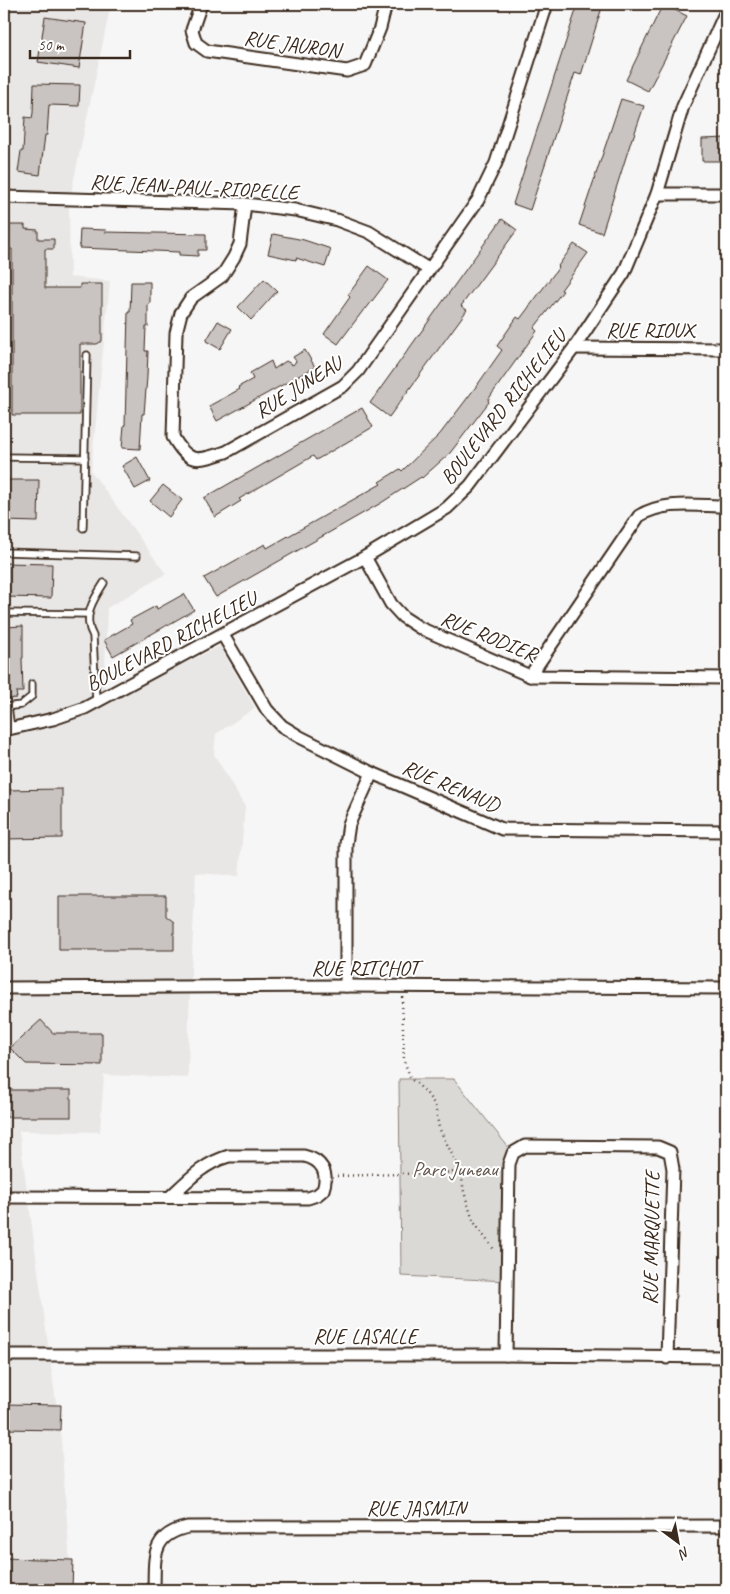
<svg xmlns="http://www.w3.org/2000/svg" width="730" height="1594" viewBox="0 0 730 1594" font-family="Caveat,sans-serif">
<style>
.built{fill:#e9e7e6}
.green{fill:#dbd9d6;stroke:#8b827a}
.building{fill:#c9c3c1;stroke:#3b2a1e}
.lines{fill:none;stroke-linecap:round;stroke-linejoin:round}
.service-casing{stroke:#3b2a1e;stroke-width:9}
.minor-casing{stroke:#3b2a1e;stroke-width:15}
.path{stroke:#3b2a1e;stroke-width:2.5;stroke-dasharray:1 4;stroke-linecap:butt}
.service{stroke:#fff;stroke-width:5.5}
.minor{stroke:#fff;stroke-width:11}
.labels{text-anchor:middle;stroke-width:4;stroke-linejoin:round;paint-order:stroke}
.street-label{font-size:21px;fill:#3b2a1e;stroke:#fff}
.park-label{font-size:21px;fill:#63564c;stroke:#fff}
</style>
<rect width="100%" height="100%" fill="#f7f6f6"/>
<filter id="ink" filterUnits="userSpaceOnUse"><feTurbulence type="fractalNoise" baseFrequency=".02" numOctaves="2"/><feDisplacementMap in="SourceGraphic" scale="10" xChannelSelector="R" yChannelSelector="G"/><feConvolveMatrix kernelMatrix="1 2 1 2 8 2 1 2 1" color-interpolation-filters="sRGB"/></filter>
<g filter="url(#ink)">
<path class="built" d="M4,4H111L69,203L70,277L110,281L91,471L166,574L107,608L104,703L220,646L255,708L216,734L214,754L245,807L239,876L196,873L189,1014L188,1078L104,1075L100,1132L19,1131L61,1439L72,1590H4Z"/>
<path class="green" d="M399,1079H454L513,1153L508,1281L401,1276Z"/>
<g class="building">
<path d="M578,4H603L581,75L575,73L530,210L513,204Z"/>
<path d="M663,4L687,16L648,91L626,80Z"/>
<path d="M45,17L86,23L79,68L38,62Z"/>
<path d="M34,84L80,85L79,106L49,105L47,135H45L40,175L18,172L21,151H23L25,117L32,118L33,113Z"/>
<path d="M621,99L644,106L633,138H632L602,233L579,225Z"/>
<path d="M726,138V161H702V139Z"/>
<path d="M502,219L517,230L461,306L467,310L389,417L370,403Z"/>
<path d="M6,225H25V229L38,230V239H54V249H45V288H80V284H102V341L97,344H80V415H12V249H6Z"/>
<path d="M80,229L106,230L105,232L206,234V250H198V256L179,255V252L79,248Z"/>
<path d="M273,234L304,240L331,249L325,267L296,258V260L268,254Z"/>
<path d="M574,244L588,253L561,290L563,291L534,328L537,331L492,394L488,400L489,402L450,453L422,478L421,477L381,503L216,597L204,578L265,544L267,548L381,484L379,482L400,469L402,471L440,434L478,384L502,350L497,346L517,317L520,319L559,267L558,266Z"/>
<path d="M369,266L388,280L366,309L365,308L338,344L324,334L350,297L348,295Z"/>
<path d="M264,279L277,291L251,320L238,307Z"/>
<path d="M131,282H150V304H148V327H146L145,351H148L147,377L144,414H142L140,449L122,448L124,425H125L128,312H130Z"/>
<path d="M218,321L232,329L220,349L206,341Z"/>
<path d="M305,350L315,367L217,421L209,406L240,389L238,387L253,379L250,373L271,361L274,369L286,361L293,365L296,361L293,357Z"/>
<path d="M362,408L373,427L316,460L313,456L239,499L241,501L215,517L204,498Z"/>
<path d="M137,457L150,481L135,489L122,466Z"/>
<path d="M4,480H39L38,522L4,521Z"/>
<path d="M163,485L182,500L169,517L150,501Z"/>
<path d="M4,563L52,564L51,598L4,597Z"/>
<path d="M184,594L194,610L113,656L104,640L132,624L130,620L156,606L157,609Z"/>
<path d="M23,626V658H22L23,692H16L17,698L4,699V627Z"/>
<path d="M62,789V838L4,839V790Z"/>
<path d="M59,896H166V916L174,922V950H59Z"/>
<path d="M41,1020L53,1033H102V1065L26,1064L10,1048Z"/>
<rect x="4" y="1090" width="67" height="27"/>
<path d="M4,1404L61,1405L60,1430L4,1429Z"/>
<path d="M4,1558L73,1560L72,1590L4,1588Z"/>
</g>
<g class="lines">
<defs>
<g id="service">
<path d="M4,457L85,458"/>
<path d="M83,528L87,355"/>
<path d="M4,552L137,556"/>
<path d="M4,613L89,614"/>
<path d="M96,702L93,636C82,617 93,600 104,583"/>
<path d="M4,707L21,705L32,696V684"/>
<path d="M8,707L11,728"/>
</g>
<g id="minor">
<path d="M201,4L192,30L196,43L207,51L347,71L365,65L380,28L386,4"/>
<path d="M657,194H726"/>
<path d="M4,197L245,204L295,210L337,220L369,232L428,269"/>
<path d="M245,204L240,244L234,257L222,276L191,298L181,313L176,333L173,437C189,465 198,461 226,452L343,386L358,371L478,200L496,163L547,4"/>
<path d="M574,348L726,349"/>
<path d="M365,557L391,604L403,617L420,628L530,676L726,678"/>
<path d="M223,635L267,710L282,726L300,737L372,773L502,829L726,831"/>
<path d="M530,676L639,516C664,500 697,506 726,506"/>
<path d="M4,730L53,719L85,708L365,557L447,508L470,486L574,348L624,273L657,194L683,106L726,11"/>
<path d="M346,986V844L349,824L372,773"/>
<path d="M4,988L346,986L726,988"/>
<path d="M4,1197L308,1198L317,1195L323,1190C329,1173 322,1160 304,1156H229C204,1163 188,1180 170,1197"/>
<path d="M4,1355H506L726,1357"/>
<path d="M506,1355L509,1164L513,1153L525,1146L658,1147L670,1152L673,1169L667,1358"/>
<path d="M154,1590C155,1558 150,1535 188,1527L726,1526"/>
</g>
</defs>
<use href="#service" class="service-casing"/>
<use href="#minor" class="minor-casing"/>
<g class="path">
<path d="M402,997L404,1061L411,1079L425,1091L435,1105L439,1128L461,1172L464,1192L473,1221L495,1251"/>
<path d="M337,1176L461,1172"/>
</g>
<use href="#service" class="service"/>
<use href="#minor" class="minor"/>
</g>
</g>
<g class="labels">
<g class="street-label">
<text transform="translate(292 44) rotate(8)" y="7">RUE JAURON</text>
<text transform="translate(194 187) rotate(3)" y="7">RUE JEAN-PAUL-RIOPELLE</text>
<text x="650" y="337">RUE RIOUX</text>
<text transform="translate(298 387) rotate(-32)" y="7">RUE JUNEAU</text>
<text transform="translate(503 407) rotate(-52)" y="7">BOULEVARD RICHELIEU</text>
<text transform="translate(489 636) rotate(22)" y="7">RUE RODIER</text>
<text transform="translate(171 641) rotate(-28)" y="7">BOULEVARD RICHELIEU</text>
<text transform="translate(451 786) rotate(23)" y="7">RUE RENAUD</text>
<text x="365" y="975">RUE RITCHOT</text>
<text transform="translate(651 1238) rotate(-89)" y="7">RUE MARQUETTE</text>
<text x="365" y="1343">RUE LASALLE</text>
<text x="416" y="1515">RUE JASMIN</text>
</g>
<g class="park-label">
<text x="455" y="1176">Parc Juneau</text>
</g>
</g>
<rect width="730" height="1594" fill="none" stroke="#fff" stroke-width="20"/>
<rect x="10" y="10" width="710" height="1574" fill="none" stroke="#3b2a1e" stroke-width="2" filter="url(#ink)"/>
<g transform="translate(678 1542) rotate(148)" stroke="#ffffff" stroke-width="4" paint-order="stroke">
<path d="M0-4L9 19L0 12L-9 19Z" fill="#3b2a1e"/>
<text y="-8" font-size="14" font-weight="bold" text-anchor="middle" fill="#3b2a1e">N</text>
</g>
<path d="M30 50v8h100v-8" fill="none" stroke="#3b2a1e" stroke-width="2.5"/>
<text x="38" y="50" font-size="15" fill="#3b2a1e" stroke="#ffffff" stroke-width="4" paint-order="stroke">50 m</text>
</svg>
